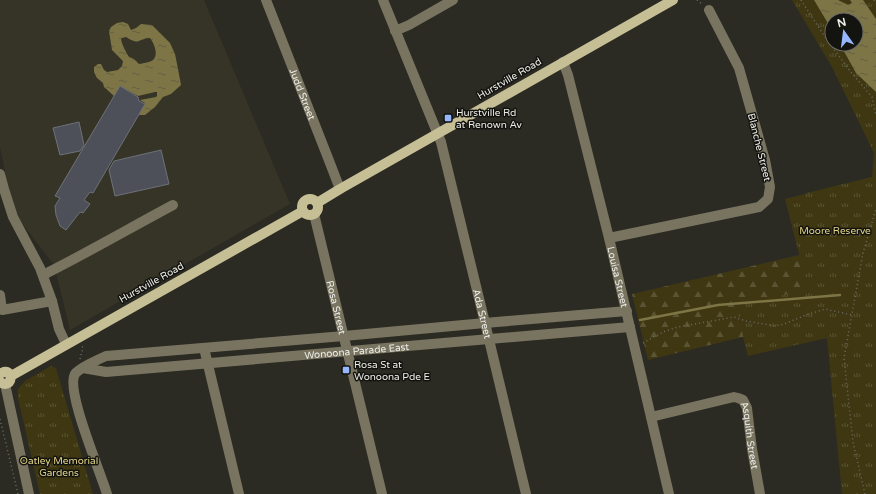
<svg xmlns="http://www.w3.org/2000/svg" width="876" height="494" viewBox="0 0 876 494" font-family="'Varela Round',sans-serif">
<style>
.built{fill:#363427}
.forest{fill:url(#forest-firs)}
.park{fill:url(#park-tufts);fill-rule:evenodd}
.water{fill:url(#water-ripples);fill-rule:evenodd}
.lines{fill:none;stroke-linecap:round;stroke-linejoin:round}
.stream{stroke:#7d7545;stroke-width:2.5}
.building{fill:#4d5058;stroke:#6d7179}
.path{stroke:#6d6c66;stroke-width:1.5;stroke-dasharray:1 3;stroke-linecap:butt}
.minor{stroke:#787460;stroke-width:10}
.major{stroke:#c6bf95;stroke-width:10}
.poi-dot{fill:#96b6fd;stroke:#13130f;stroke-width:1.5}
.labels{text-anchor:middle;stroke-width:3;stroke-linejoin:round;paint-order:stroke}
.street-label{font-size:10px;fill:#eeede8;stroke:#13130f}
.poi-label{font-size:10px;fill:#eeede8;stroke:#13130f;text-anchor:start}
.park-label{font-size:10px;fill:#e2d488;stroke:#13130f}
</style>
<defs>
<pattern id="forest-firs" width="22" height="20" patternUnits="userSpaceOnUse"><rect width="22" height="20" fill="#3e3712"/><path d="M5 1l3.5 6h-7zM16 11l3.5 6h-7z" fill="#5a5434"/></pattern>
<pattern id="park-tufts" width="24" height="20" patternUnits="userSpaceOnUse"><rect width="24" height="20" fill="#3e3712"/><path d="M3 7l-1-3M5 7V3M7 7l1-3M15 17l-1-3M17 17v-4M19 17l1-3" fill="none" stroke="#5a5434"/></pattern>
<pattern id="water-ripples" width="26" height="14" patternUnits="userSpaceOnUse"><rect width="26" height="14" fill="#7d7545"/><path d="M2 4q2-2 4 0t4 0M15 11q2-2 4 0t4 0" fill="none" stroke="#656045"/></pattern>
</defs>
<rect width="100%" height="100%" fill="#2b2a23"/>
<path class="built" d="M0,0H204L290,204L70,330L54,265L14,213L0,148Z"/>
<path class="forest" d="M872,177L861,233L748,356L743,337L648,360L632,294L799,255L802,211L807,193Z"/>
<g class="park">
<path d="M792,0H876V494H842L827,338L748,356L736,306L808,289L785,199L872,177L874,153L832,67ZM832,20H856V44H832Z"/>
<path d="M51,366L56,368L93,494H40L18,398V389L25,381Z"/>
</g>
<g class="water">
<path d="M814,0H838L848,5L852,3L850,0H863L876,19V93V92L856,73L840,44H856V20H832V30Z"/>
<path d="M123,22L128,24L131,30L136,28L141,24L152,25L170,43L175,54L178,69L181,85L171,94L163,97L155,107L145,115H138L145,103L140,100L156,97L157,96V92H155L138,96L120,86L114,96L104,87L103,83L97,78L94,72V67L98,64H101L104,70L107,72L118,70L122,66L123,61L112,50L109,31L111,27L117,23ZM126,37C141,46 136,39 150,38C154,43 159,55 153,60C149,63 143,63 139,64L134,59L129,57C126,52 122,45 121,39L122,38Z"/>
</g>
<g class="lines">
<path class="stream" d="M640,320L718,305L840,295"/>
</g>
<g class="building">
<path d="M120,86L138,97L139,101L145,104L93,193L90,192L84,200L90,204L83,213L80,212L66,230L60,226L56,215L55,206L60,198L55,196Z"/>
<path d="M79,122L84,145L80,151L60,155L53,128Z"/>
<path d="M161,150L169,184L115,196L109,170L114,161Z"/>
</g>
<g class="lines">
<g class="path">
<path d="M697,0L703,5"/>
<path d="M801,0L823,34L850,71L872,97L876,116"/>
<path d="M874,0L876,4"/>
<path d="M643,343L663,332L678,327L734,317L746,321L775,326L784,324L806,315L825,309L852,315"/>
<path d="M80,359L83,348L82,346"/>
<path d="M0,419L18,494"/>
<path d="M865,494L853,442L844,358L863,253L876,209"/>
</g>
<g class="minor">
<path id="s1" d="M266,0L328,158L340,189"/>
<path id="s2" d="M383,0L441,142L465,241L485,323L526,494"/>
<path d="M395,31L409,25L453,0"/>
<path id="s3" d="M563,62L568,75L609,238L669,494"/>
<path d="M0,174L4,189L13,217L40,268L52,301L59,329L66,344"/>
<path id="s4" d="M314,214L382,494"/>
<path d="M609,238L759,207L768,199L770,187L765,160L739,68L709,10"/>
<path d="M43,275C87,253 130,228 173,205"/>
<path d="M0,295L2,310L52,301"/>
<path d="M204,348L239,494"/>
<path id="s5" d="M83,368L106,372L630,327"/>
<path d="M5,384L29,494"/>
<path id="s6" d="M651,417L734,397L738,398L743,400L747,408L752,449L760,494"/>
<path d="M107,494C101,473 65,390 75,374C78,369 99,359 106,356L344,336L485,323L627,311"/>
</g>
<g class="major">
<circle cx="310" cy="207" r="8"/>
<path d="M317,203L340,189L673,0"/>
<path d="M0,374C14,364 14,391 0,382"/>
<path d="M11,376L303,211"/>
</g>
</g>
<g class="poi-dot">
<rect x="444" y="114" width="8" height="8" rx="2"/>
<rect x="342" y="366" width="8" height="8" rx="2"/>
</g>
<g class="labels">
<g class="street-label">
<text transform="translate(509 78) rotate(-30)" y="4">Hurstville Road</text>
<text dy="4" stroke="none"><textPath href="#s1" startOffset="101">Judd Street</textPath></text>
<text transform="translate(760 147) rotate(76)" y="4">Blanche Street</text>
<text dy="4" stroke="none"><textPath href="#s3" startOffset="222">Louisa Street</textPath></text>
<text transform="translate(151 282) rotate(-29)" y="4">Hurstville Road</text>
<text dy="4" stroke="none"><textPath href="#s4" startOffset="96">Rosa Street</textPath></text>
<text dy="4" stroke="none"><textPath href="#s2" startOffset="330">Ada Street</textPath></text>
<text dy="4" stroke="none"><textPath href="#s5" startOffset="275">Wonoona Parade East</textPath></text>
<text dy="4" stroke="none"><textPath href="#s6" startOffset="131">Asquith Street</textPath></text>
</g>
<g class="poi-label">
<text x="456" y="116">Hurstville Rd<tspan x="456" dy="12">at Renown Av</tspan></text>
<text x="354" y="368">Rosa St at<tspan x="354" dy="12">Wonoona Pde E</tspan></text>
</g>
<g class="park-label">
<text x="835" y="234">Moore Reserve</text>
<text x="59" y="464">Oatley Memorial<tspan x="59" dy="12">Gardens</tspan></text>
</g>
</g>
<g transform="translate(844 32) rotate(346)"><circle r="19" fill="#13130f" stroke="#6b6a66"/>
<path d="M0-3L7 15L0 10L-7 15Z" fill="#96b6fd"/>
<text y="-6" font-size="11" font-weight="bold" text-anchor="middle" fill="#eeede8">N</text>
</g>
</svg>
